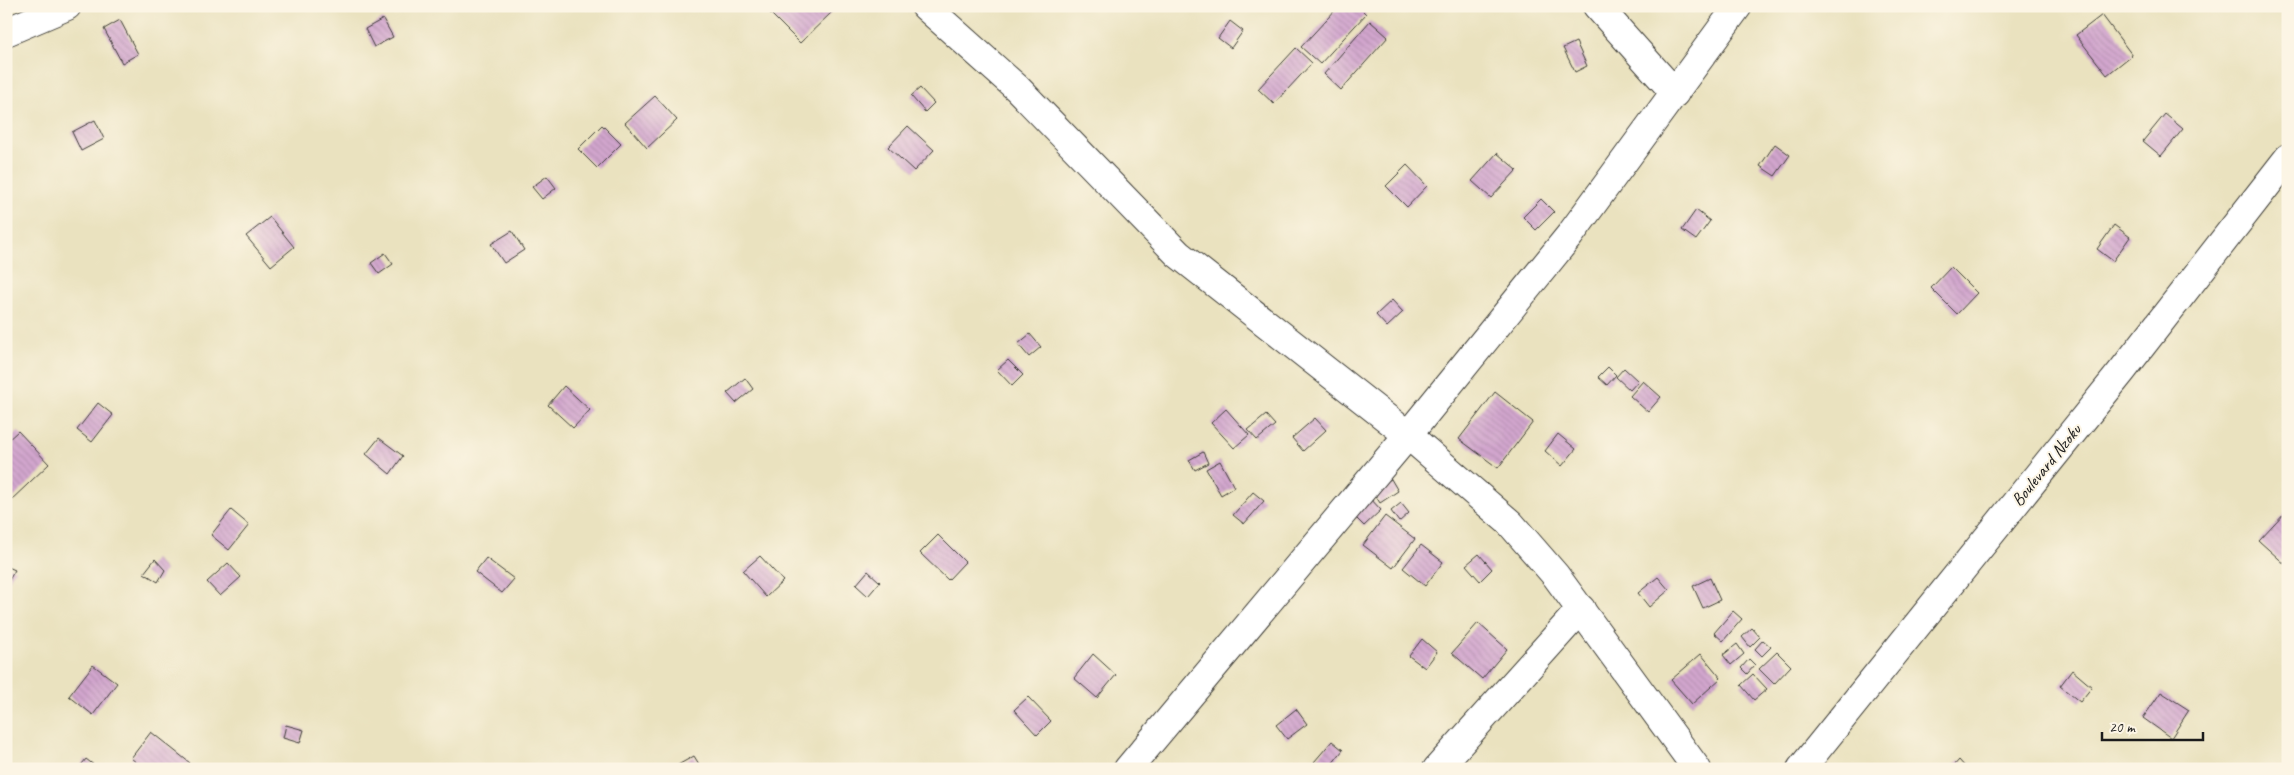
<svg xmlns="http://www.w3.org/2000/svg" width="2294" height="775" viewBox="0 0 2294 775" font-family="Caveat,sans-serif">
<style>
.building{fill:url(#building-back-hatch)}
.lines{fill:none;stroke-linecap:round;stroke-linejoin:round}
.street-casing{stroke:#3b3a34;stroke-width:30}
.secondary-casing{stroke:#3b3a34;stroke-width:30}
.street{stroke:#fff;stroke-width:28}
.secondary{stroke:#fff;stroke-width:28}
.labels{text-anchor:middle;stroke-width:4;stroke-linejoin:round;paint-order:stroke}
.street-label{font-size:18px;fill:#1c1c1c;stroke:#fcf5e5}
</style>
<defs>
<pattern id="building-back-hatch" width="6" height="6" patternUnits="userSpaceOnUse" patternTransform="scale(1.25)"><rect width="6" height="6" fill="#d2a6ce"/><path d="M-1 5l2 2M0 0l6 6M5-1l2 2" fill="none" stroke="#b48eb0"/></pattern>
</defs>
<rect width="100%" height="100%" fill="#fcf5e5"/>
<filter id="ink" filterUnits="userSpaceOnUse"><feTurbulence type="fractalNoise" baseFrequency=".02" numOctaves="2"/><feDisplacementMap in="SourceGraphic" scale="10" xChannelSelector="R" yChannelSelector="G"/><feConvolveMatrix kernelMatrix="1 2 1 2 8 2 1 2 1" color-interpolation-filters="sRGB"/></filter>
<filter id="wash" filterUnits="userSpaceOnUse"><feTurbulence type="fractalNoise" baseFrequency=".0096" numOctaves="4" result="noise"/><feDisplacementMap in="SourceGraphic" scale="20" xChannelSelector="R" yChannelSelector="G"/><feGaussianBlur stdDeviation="1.12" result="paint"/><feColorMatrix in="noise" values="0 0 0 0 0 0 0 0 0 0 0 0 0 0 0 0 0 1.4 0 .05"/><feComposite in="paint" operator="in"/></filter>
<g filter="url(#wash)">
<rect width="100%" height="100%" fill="#eae2bf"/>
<g id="blocks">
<g class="building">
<path d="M763,6H828L833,11L800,43Z"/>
<path d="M1339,6H1358L1366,14L1320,64L1301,47Z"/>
<path d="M2102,15L2132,55L2107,75L2076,35Z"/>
<path d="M383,19L393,37L374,47L365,29Z"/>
<path d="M120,20L138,54L122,63L104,29Z"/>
<path d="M1230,21L1243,31L1231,48L1218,38Z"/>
<path d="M1370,21L1388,37L1341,90L1324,74Z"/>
<path d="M1576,42L1587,66L1575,72L1563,48Z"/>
<path d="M1296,48L1312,63L1274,104L1258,89Z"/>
<path d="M920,88L934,103L925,112L911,96Z"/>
<path d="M655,96L677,120L647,148L625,123Z"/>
<path d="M2165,114L2183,129L2161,156L2143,141Z"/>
<path d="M95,120L104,139L81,151L72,132Z"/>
<path d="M602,125L621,144L597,168L578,149Z"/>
<path d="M908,126L934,150L914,171L888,147Z"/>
<path d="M1775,144L1790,155L1775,176L1760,166Z"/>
<path d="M1497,153L1517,170L1491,198L1472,181Z"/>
<path d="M1407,165L1427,186L1407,207L1386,186Z"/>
<path d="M547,176L556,188L542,199L532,187Z"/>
<path d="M1541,199L1554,212L1536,230L1523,217Z"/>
<path d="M1696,210L1710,221L1696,240L1682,230Z"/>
<path d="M270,217L294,247L271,266L246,236Z"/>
<path d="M2114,225L2130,237L2113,261L2097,249Z"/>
<path d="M512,231L524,250L504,263L491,244Z"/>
<path d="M385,253L393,264L379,274L371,263Z"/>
<path d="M1951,267L1977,293L1957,314L1931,288Z"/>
<path d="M1392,300L1403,312L1387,327L1376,315Z"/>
<path d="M1030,334L1041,347L1029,357L1018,344Z"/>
<path d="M1008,360L1023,375L1012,386L997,370Z"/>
<path d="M1608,367L1616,375L1607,385L1598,377Z"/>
<path d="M1624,368L1638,381L1630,390L1616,377Z"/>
<path d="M745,378L753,389L736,403L727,393Z"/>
<path d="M1643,381L1661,397L1648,412L1630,396Z"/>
<path d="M564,386L590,410L573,428L548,405Z"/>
<path d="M1495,392L1533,422L1498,468L1459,439Z"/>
<path d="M98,403L113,415L92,442L77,430Z"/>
<path d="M1226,409L1249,435L1234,448L1211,423Z"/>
<path d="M1266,415L1275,425L1257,440L1248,430Z"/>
<path d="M1315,418L1326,430L1303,451L1292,438Z"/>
<path d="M18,431L49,464L9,502L6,499V442Z"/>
<path d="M1558,434L1576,449L1562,466L1545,451Z"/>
<path d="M379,438L403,456L390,474L366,454Z"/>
<path d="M1203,452L1208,463L1195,470L1189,460Z"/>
<path d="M1220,461L1234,487L1221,495L1206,469Z"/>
<path d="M1391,479L1398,491L1380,503L1372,490Z"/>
<path d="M1253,492L1264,501L1244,524L1233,515Z"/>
<path d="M1370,498L1381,510L1364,526L1352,514Z"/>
<path d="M1401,503L1409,513L1399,522L1391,511Z"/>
<path d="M231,510L249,525L229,550L211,535Z"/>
<path d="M2288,510V567L2259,541Z"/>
<path d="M1385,516L1415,539L1393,568L1363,545Z"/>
<path d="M938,535L965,562L948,580L920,553Z"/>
<path d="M1421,545L1443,562L1425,586L1403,568Z"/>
<path d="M1479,554L1492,569L1480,581L1466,565Z"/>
<path d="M760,556L783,581L766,597L743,571Z"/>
<path d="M486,558L514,579L502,593L475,572Z"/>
<path d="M155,559L165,570L158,582L144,573Z"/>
<path d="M228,563L241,577L220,596L207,582Z"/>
<path d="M6,566L15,570L6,585Z"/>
<path d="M868,571L880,582L868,596L856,585Z"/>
<path d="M1658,577L1669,590L1649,607L1638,593Z"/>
<path d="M1710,578L1720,600L1703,608L1693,586Z"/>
<path d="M1733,611L1742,619L1723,641L1714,633Z"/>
<path d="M1478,623L1507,649L1482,679L1452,653Z"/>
<path d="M1752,628L1760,637L1750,647L1742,637Z"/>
<path d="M1422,639L1437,652L1425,668L1409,656Z"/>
<path d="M1763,640L1771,647L1762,656L1755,649Z"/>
<path d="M1737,644L1744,654L1731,665L1723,655Z"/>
<path d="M1777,652L1791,666L1774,684L1759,669Z"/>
<path d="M1093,654L1116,675L1097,698L1074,678Z"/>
<path d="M1701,654L1721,678L1692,704L1671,680Z"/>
<path d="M1749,659L1755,665L1747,674L1741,668Z"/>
<path d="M93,665L117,683L93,715L69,696Z"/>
<path d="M2072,670L2092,687L2080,702L2060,686Z"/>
<path d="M1753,674L1767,689L1754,700L1741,685Z"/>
<path d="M2161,692L2189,710L2171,738L2143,718Z"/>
<path d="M1028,697L1051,721L1037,735L1014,710Z"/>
<path d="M1296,709L1307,724L1287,739L1276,725Z"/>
<path d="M286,725L304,730L300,743L283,738Z"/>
<path d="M151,732L190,763L186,769H144L131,758Z"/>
<path d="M1332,741L1343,750L1328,769H1322L1314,762Z"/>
<path d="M694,756L702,769H681L678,765Z"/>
<path d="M86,759L99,769H78Z"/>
<path d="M1959,760L1967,769H1951Z"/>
</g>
</g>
</g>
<g filter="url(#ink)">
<use href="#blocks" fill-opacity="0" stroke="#3b3a34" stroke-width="1"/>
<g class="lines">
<defs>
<g id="street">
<path d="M925,6L1017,88L1178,254L1408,435L1510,523L1556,576L1697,769"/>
<path d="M1597,6L1675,93"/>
<path d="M6,32L67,6"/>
<path d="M1128,769L1408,435L1570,235L1738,6"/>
<path d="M1437,769L1581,609"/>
</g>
<path id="secondary" d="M1801,769L2122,371L2288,158"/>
</defs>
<use href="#street" class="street-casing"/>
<use href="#secondary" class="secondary-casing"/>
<use href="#street" class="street"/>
<use href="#secondary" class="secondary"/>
</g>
</g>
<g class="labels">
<g class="street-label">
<text transform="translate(2046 465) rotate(-51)" y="6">Boulevard Nzoku</text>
</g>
</g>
<rect width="2294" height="775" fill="none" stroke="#fcf5e5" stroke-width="25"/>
<path d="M2102 732v8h101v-8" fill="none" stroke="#1c1c1c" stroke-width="2.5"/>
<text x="2109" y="732" font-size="15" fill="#1c1c1c" stroke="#fcf5e5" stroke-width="4" paint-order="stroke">20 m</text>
</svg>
